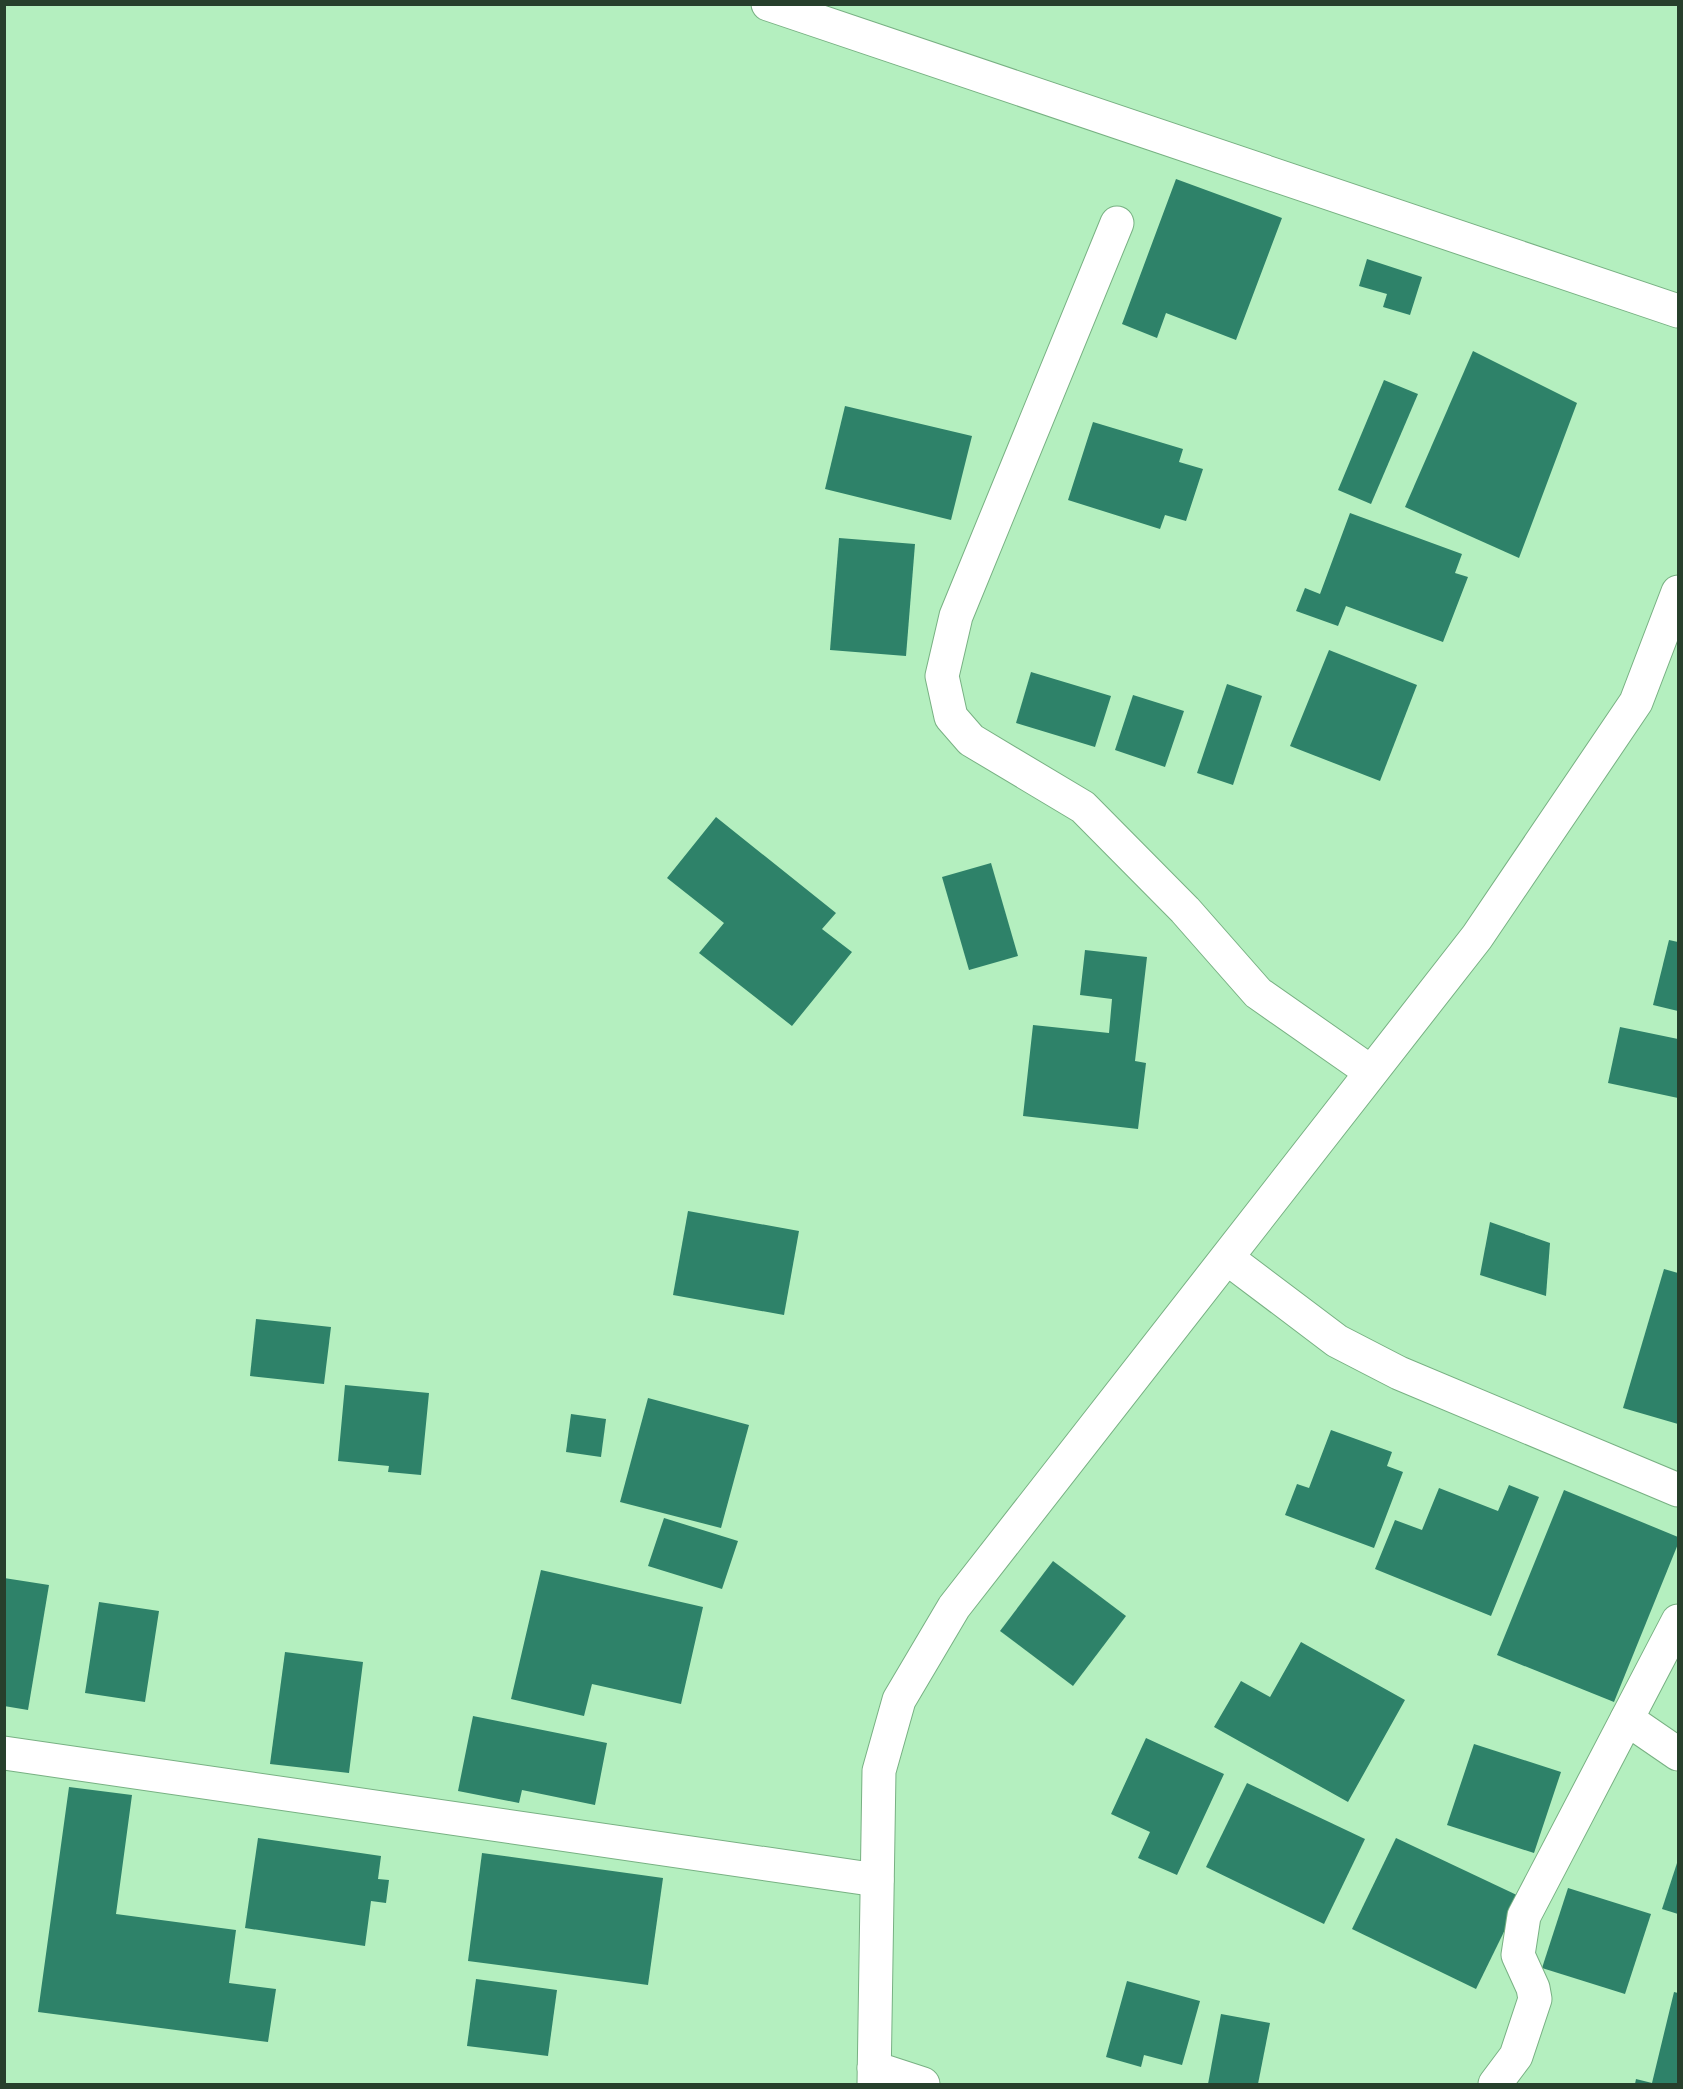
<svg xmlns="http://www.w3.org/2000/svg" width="1683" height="2089" viewBox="0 0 1683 2089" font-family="Figtree,sans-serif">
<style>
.building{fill:#2e8269}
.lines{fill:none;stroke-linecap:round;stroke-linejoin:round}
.street-casing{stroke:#78b183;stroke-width:35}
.street{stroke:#fff;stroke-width:33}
</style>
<rect width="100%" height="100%" fill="#b4efbf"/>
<g class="building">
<path d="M1176,179L1282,218L1236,340L1166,313L1157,338L1122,324Z"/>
<path d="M1367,259L1422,277L1410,315L1383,307L1387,294L1359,286Z"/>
<path d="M1473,351L1577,403L1519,558L1405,507Z"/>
<path d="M1384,380L1418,394L1371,504L1338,490Z"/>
<path d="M845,406L972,436L951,520L825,489Z"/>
<path d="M1093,422L1183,449L1179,462L1203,469L1186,521L1165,515L1160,529L1068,500Z"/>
<path d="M1350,513L1462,554L1455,573L1468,577L1443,642L1346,606L1338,626L1296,611L1305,588L1320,594Z"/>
<path d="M839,538L915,544L906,656L830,650Z"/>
<path d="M1329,650L1417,685L1380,781L1290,746Z"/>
<path d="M1031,672L1111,696L1095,747L1016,723Z"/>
<path d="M1227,684L1262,696L1233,785L1197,773Z"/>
<path d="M1133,695L1184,711L1165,767L1115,750Z"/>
<path d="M716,817L836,913L822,929L852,952L792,1026L699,953L724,923L667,878Z"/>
<path d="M991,863L1018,956L969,970L942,877Z"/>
<path d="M1669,940L1678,942V1011L1653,1005Z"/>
<path d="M1085,950L1147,957L1135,1061L1146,1063L1138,1129L1023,1116L1033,1025L1109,1033L1112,999L1080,995Z"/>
<path d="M1620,1027L1678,1039V1098L1608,1083Z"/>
<path d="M688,1211L799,1231L784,1315L673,1295Z"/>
<path d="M1490,1222L1550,1243L1546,1296L1480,1275Z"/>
<path d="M1664,1269L1678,1273V1424L1623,1408Z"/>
<path d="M256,1319L331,1327L324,1384L250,1376Z"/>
<path d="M345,1385L429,1393L421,1475L388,1472L389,1466L338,1461Z"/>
<path d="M648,1398L749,1425L721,1528L620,1502Z"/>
<path d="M571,1414L606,1419L601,1457L566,1452Z"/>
<path d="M1331,1430L1392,1452L1387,1466L1403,1472L1374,1548L1285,1515L1297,1484L1309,1488Z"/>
<path d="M1509,1485L1539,1497L1491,1616L1375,1569L1395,1520L1422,1530L1439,1488L1498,1511Z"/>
<path d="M1564,1490L1678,1537V1544L1614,1702L1497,1655Z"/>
<path d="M664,1518L738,1541L722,1589L648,1566Z"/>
<path d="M1053,1561L1126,1616L1073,1686L1000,1631Z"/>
<path d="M541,1570L703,1607L681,1704L592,1684L584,1716L511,1699Z"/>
<path d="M4,1578L49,1585L28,1710L4,1706Z"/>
<path d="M99,1602L159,1611L145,1702L85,1693Z"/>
<path d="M1301,1642L1405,1700L1348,1802L1214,1727L1241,1681L1270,1697Z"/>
<path d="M285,1652L363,1662L349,1773L270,1764Z"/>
<path d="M473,1716L607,1743L595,1805L522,1790L519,1803L458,1791Z"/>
<path d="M1146,1738L1224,1774L1177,1875L1138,1858L1150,1832L1111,1814Z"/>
<path d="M1474,1744L1561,1772L1534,1853L1447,1825Z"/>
<path d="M1247,1783L1365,1839L1324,1924L1206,1867Z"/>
<path d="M69,1787L132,1795L116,1914L236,1930L229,1983L276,1989L268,2042L38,2012Z"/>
<path d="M258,1838L381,1856L378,1879L389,1880L386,1903L371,1901L365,1946L245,1928Z"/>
<path d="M1396,1838L1521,1897L1476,1989L1352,1929Z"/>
<path d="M482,1853L663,1878L648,1985L468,1961Z"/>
<path d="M1678,1860V1914L1662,1909Z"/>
<path d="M1568,1888L1651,1914L1625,1994L1542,1968Z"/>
<path d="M476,1979L557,1990L548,2056L467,2046Z"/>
<path d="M1127,1981L1200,2001L1182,2065L1144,2055L1141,2067L1106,2057Z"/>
<path d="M1674,1992L1678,1993V2084H1635L1636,2079L1652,2083Z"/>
<path d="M1221,2014L1270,2023L1258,2084H1208Z"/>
</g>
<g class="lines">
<defs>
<g id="street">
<path d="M768,4L1678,311"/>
<path d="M1117,223L956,616L942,676L951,717L971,740L1083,807L1185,910L1258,993L1371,1072"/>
<path d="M1227,1258L1337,1341L1399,1373L1678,1490"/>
<path d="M1627,1719L1678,1754"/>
<path d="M4,1753L877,1880"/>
<path d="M874,2068L923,2084"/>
<path d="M874,2084L879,1771L899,1700L954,1607L1477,937L1636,702L1678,592"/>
<path d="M1495,2084L1516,2056L1535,1999L1533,1988L1518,1955L1524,1916L1678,1621"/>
</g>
</defs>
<use href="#street" class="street-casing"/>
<use href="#street" class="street"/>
</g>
<rect width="1683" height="2089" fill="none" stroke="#273f2c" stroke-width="12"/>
</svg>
